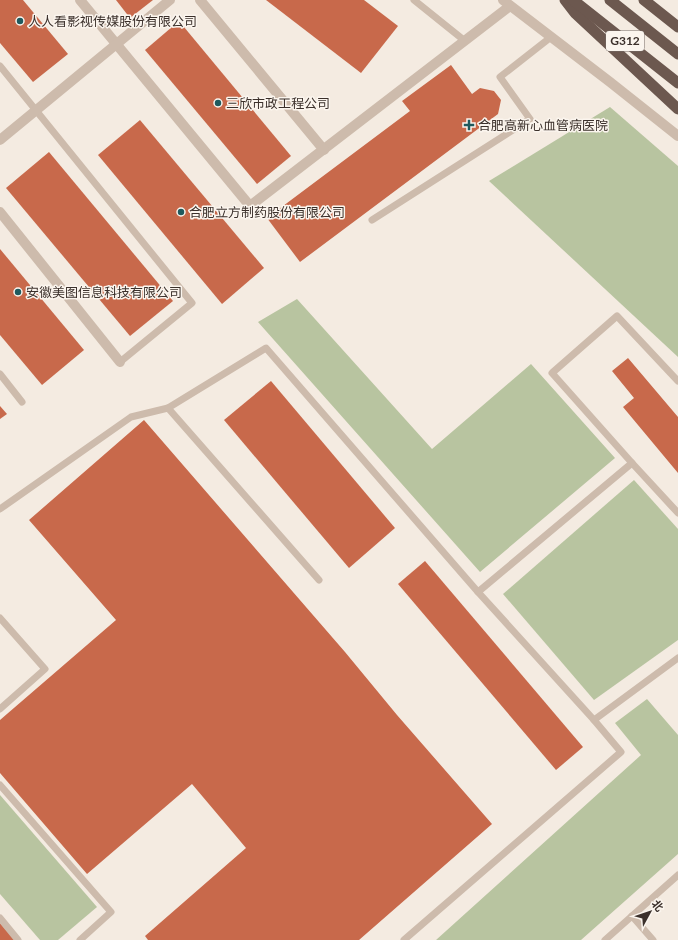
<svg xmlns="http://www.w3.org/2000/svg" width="678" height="940" viewBox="0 0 678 940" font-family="Lato,'Noto Sans SC',sans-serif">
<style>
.green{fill:#b8c4a0}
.building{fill:#c8694b}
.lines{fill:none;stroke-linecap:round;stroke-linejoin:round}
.service{stroke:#cdbbac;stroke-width:7}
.minor{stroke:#cdbbac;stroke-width:10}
.trunk{stroke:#6c584f;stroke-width:11}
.poi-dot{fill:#1f5a5e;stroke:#fbf5ee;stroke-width:1.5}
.labels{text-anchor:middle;stroke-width:3;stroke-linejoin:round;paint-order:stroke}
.shield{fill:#fbf5ee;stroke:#756b66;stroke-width:1}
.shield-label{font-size:12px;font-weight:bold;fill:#3b302b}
.poi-label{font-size:13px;fill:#3b302b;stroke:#fbf5ee;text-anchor:start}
</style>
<rect width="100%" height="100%" fill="#f4ebe1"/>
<g class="green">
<path d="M610,107L678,166V357L489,181Z"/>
<path d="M297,299L432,449L531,364L615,458L480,572L258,322Z"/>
<path d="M634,480L678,529V640L594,700L503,594Z"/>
<path d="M647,699L678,735V854L581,940H436L641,755L615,723Z"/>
<path d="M0,795L97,907L58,940H40L0,894Z"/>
</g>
<g class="building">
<path d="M0,0H23L68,54L33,82L0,43Z"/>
<path d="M116,0H153L130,18Z"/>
<path d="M266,0H364L398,26L361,73Z"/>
<path d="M179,21L291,156L257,184L145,50Z"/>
<path d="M451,65L472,94L480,88L494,91L501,100L498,114L300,262L267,218L410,111L402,101Z"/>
<path d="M140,120L264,268L222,304L98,155Z"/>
<path d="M49,152L173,301L130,336L6,188Z"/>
<path d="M0,249L84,350L42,385L0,335Z"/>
<path d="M628,358L678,417V473L623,407L634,398L612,371Z"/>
<path d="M271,381L395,528L349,568L224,420Z"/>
<path d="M0,406L7,414L0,419Z"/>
<path d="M144,420L345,652L397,715L492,824L359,940H148L145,936L246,848L192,784L87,874L0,773V720L116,620L29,520Z"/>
<path d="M425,561L583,747L556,770L398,584Z"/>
<path d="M0,923L15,940H0Z"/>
</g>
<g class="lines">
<g class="service">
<path d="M414,0L465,41"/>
<path d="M0,66L192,303L120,362"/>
<path d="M372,220L530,119L500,77L551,37"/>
<path d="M0,374L22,402"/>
<path d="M632,463L678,513"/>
<path d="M0,509L131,417L168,408"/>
<path d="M319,580L168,408L266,348L478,592L632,463L552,373L617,316L678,381"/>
<path d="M478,592L594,720"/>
<path d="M0,618L45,669L0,709"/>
<path d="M0,785L111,912L80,940"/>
<path d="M632,916L653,940"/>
<path d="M0,918L18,940"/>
<path d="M404,940L621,752L594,720L678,658"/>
<path d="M605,940L678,875"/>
</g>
<g class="minor">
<path d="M80,0L250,206L510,6"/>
<path d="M200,0L324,150"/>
<path d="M503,0L610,82L678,136"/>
<path d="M0,140L170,0"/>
<path d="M0,212L120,362"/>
</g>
<g class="trunk">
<path d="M565,0L575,13L678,109"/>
<path d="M573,0L678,83"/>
<path d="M610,0L678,54"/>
<path d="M644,0L678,27"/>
</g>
</g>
<g class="poi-dot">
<circle cx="20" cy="21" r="4"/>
<circle cx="218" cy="103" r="4"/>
<path d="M467 119h4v4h4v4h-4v4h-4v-4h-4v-4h4z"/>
<circle cx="181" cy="212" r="4"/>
<circle cx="18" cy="292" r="4"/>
</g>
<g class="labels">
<rect class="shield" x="606" y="31" width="38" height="20" rx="3"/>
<g class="shield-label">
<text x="625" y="45">G312</text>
</g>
<g class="poi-label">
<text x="28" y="26">人人看影视传媒股份有限公司</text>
<text x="226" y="108">三欣市政工程公司</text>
<text x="478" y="130">合肥高新心血管病医院</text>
<text x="189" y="217">合肥立方制药股份有限公司</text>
<text x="26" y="297">安徽美图信息科技有限公司</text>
</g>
</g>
<g transform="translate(650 912) rotate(50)" stroke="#fbf5ee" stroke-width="3" paint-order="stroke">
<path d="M0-3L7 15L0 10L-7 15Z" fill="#3b302b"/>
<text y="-6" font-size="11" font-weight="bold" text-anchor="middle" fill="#3b302b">北</text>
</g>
</svg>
